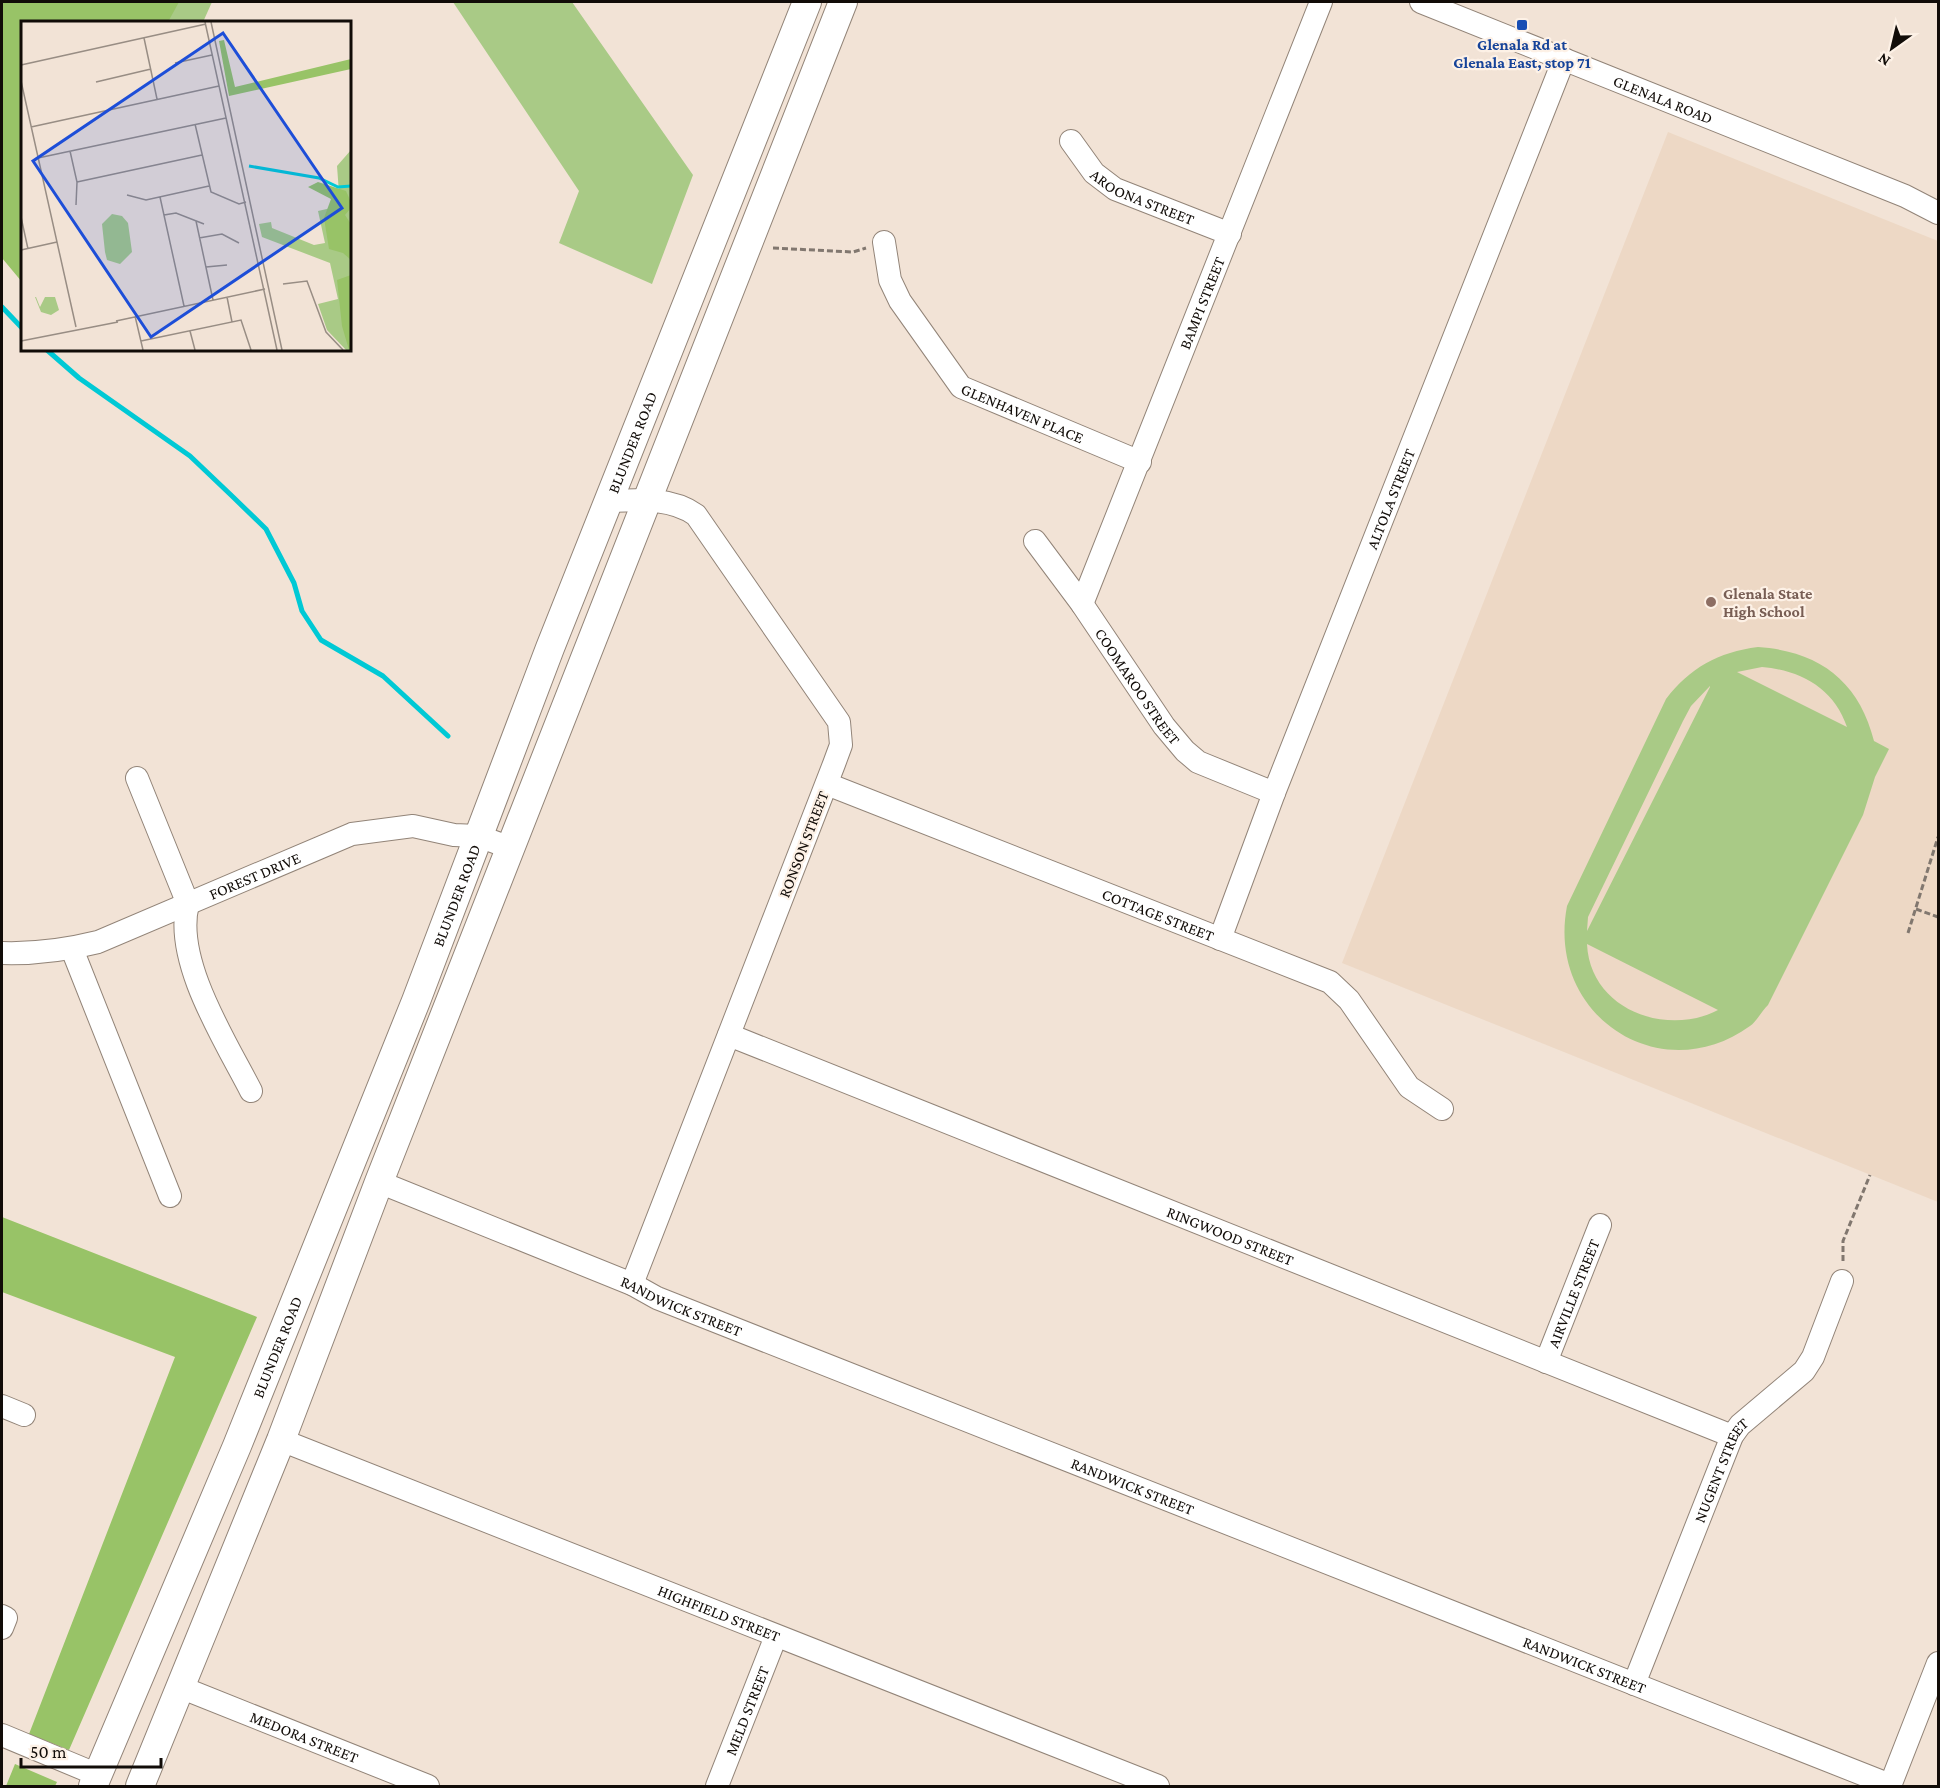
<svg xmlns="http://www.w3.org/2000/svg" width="1940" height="1788" viewBox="0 0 1940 1788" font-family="'Crimson Pro',serif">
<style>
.built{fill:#edd8c5}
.green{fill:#a9ca86;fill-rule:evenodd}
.forest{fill:#98c367}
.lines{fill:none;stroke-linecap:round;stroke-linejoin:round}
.stream{stroke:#00c9d5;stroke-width:5}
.minor-casing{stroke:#928478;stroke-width:24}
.major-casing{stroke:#928478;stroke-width:30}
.path{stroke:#81776f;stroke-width:3;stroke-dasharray:6 3;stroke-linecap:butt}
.minor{stroke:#fff;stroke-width:22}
.major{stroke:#fff;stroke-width:28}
.transit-dot{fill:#1a4fb4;stroke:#fdf1e6;stroke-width:2}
.education-dot{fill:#8d6e63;stroke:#fdf1e6;stroke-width:2}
.labels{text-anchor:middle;stroke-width:4.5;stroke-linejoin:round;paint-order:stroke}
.transit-label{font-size:16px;font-weight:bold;fill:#164399;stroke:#fdf1e6}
.street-label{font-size:16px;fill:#110c08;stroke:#fdf1e6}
.education-label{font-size:16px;font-weight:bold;fill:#785e54;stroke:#fdf1e6;text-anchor:start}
.inset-river{fill:none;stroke:#00c9d5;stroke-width:3}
.inset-road{fill:none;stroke:#988d84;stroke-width:1.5}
.view{fill:#1d4ed8;fill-opacity:0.15;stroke:#1d4ed8;stroke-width:3}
.inset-edge{fill:none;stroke:#110c08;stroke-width:3}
</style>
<rect width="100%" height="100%" fill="#f2e3d6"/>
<path class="built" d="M1668,132L1938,241V1202L1342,963Z"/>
<g class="green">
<path d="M2,2H212L203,22H22Z"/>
<path d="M453,2H572L693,175L652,284L559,243L579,191Z"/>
<path d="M1758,647C1819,651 1859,681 1874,741L1889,749L1875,777L1863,815L1768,1005C1762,1011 1756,1022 1750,1026C1660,1091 1546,1015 1567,906L1666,699C1690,668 1718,652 1758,647ZM1762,667C1800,670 1834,688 1847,727L1737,672ZM1710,686V687L1587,931L1588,917L1683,721L1691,706ZM1587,944L1718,1010C1667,1037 1590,1010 1587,944Z"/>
</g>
<g class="forest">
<path d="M2,2H179L168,22H22V282L2,258Z"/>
<path d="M2,1217L257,1317L69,1750L29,1734L175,1357L2,1292Z"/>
<path d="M15,1764L57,1782L55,1786H6Z"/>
</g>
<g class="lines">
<g class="stream">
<path d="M2,307L22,328"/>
<path d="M47,350L79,378L190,456L232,496L266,529L294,583L302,611L321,640L383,676L448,736"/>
</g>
<defs>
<g id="minor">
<path id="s1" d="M1421,2L1905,196L1938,213"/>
<path id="s2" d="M1071,141L1094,173L1115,189L1230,234"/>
<path id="s3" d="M884,242L890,280L900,301L961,387L1140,462"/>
<path d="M608,501C638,500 671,497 696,515L839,722L841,745L834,764L632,1284"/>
<path id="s4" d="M1035,541L1082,604L1164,726L1185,751L1198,762L1274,793"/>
<path id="s5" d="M1082,604L1321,2"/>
<path d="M137,778L188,904C173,960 226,1042 251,1091"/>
<path id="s6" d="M827,784L1330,982L1349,1000L1409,1087L1442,1109"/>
<path id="s7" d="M1220,939L1274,793L1564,59"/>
<path d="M72,949L170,1196"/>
<path id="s8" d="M2,953C35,954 66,950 98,942L352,834L413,826L454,835L478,836L511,848"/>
<path id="s9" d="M729,1035L1732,1436"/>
<path id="s10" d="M379,1182L632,1284L657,1298L1890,1785"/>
<path id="s11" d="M1546,1362L1600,1225"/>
<path d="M2,1406L24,1415"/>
<path id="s12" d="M281,1440L1158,1786"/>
<path d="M2,1616L6,1618L2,1628"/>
<path id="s13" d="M1634,1684L1732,1436L1740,1425L1804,1371L1813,1357L1842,1281"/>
<path id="s14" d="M180,1687L428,1786"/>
<path d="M2,1735L98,1775"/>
<path id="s15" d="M717,1786L776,1636"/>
<path d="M1890,1786L1938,1663"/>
</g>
<g id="major">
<path id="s16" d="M93,1786L237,1446L416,1001L550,648L807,2"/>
<path d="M140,1786L281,1440L379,1182L843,2"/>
</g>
</defs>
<use href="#minor" class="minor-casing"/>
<use href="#major" class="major-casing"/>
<g class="path">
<path d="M773,248L853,252L866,248"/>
<path d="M1916,909L1938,917"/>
<path d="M1908,933L1938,837"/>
<path d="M1843,1261V1241L1870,1175"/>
</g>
<use href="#minor" class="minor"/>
<use href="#major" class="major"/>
</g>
<rect class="transit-dot" x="1516" y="19" width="12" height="12" rx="3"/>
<circle class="education-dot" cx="1711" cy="602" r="6"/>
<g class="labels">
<g class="transit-label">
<text x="1522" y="50">Glenala Rd at<tspan x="1522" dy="18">Glenala East, stop 71</tspan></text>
</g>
<g class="street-label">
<text dy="6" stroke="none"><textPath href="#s1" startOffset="261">GLENALA ROAD</textPath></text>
<text dy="6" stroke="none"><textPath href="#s2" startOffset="94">AROONA STREET</textPath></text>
<text dy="6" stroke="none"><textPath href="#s5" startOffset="324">BAMPI STREET</textPath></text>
<text dy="6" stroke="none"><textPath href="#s3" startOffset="234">GLENHAVEN PLACE</textPath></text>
<text dy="6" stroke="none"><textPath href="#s16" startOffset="1448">BLUNDER ROAD</textPath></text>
<text dy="6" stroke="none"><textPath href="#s7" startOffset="472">ALTOLA STREET</textPath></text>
<text dy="6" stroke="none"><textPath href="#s4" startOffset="178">COOMAROO STREET</textPath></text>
<text transform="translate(803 844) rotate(-69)" y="6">RONSON STREET</text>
<text dy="6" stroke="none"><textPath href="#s8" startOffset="267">FOREST DRIVE</textPath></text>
<text dy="6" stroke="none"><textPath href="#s16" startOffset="962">BLUNDER ROAD</textPath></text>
<text dy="6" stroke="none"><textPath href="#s6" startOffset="356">COTTAGE STREET</textPath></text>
<text dy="6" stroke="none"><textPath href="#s9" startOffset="540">RINGWOOD STREET</textPath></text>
<text dy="6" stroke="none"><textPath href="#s11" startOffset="74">AIRVILLE STREET</textPath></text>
<text dy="6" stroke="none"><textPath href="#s10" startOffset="327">RANDWICK STREET</textPath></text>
<text dy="6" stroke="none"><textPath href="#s16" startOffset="476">BLUNDER ROAD</textPath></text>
<text dy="6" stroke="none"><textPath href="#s13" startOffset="231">NUGENT STREET</textPath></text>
<text dy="6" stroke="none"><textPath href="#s10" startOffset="813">RANDWICK STREET</textPath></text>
<text dy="6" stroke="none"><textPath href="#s12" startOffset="471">HIGHFIELD STREET</textPath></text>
<text dy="6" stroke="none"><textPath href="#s10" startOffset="1299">RANDWICK STREET</textPath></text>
<text dy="6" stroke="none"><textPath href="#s15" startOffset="81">MELD STREET</textPath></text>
<text dy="6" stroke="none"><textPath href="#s14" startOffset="134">MEDORA STREET</textPath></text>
</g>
<g class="education-label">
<text x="1723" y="599">Glenala State<tspan x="1723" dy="18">High School</tspan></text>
</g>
</g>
<g transform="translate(21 21)">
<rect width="330" height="330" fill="#f2e3d6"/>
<path d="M330,129V329H325L306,309L297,283L317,278L309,242L241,216L238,203L250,201L251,207L293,224L304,222L297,190L319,185L316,145ZM91,193L101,195L107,202L111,231L99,243L86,239L84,231L81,203ZM14,276H15L19,286L24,276H34L38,289L30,294L20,291Z" fill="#a9ca86"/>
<path d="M203,19L214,66L330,38V48L208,75L198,20ZM297,161L325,170L329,179L330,187L324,194L330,203V239L322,232L308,228L303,197L310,178L287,166ZM330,254V329H328L321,305L316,259Z" fill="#98c367"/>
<path class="inset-river" d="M228,145L298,157L317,166L330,165"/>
<path class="inset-road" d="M184,1L256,329M190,1L261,329M123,17L136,78M154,42L191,34M0,44L185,3M0,60L55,306M75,61L130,48M174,103L190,171L218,183L225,181M10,106L198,65M49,130L56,161L55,184M17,137L205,97M56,161L181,134M106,174L125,179L188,165M139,176L163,285M143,194L155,192L183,203M0,196L7,228M175,200L192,279M178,217L201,213L218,222M0,229L36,221M185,246L206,244M262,263L286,260L305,311L322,329M206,276L211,301M114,295L122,329M95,300L244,268M169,310L174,329M0,320L97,301M120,320L220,299L230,329"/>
<path class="view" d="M202,12L321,187L130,316L12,140Z"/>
<rect width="330" height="330" class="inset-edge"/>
</g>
<rect width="1940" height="1788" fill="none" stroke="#110c08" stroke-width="6"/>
<g transform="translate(1892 48) rotate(214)" stroke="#fdf1e6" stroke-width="4.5" paint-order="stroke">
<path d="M0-4.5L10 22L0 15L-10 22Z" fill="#110c08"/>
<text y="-9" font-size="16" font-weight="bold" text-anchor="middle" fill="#110c08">N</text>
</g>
<path d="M21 1758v9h140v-9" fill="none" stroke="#110c08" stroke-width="3"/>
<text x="30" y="1758" font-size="18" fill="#110c08" stroke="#fdf1e6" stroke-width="4.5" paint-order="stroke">50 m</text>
</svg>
